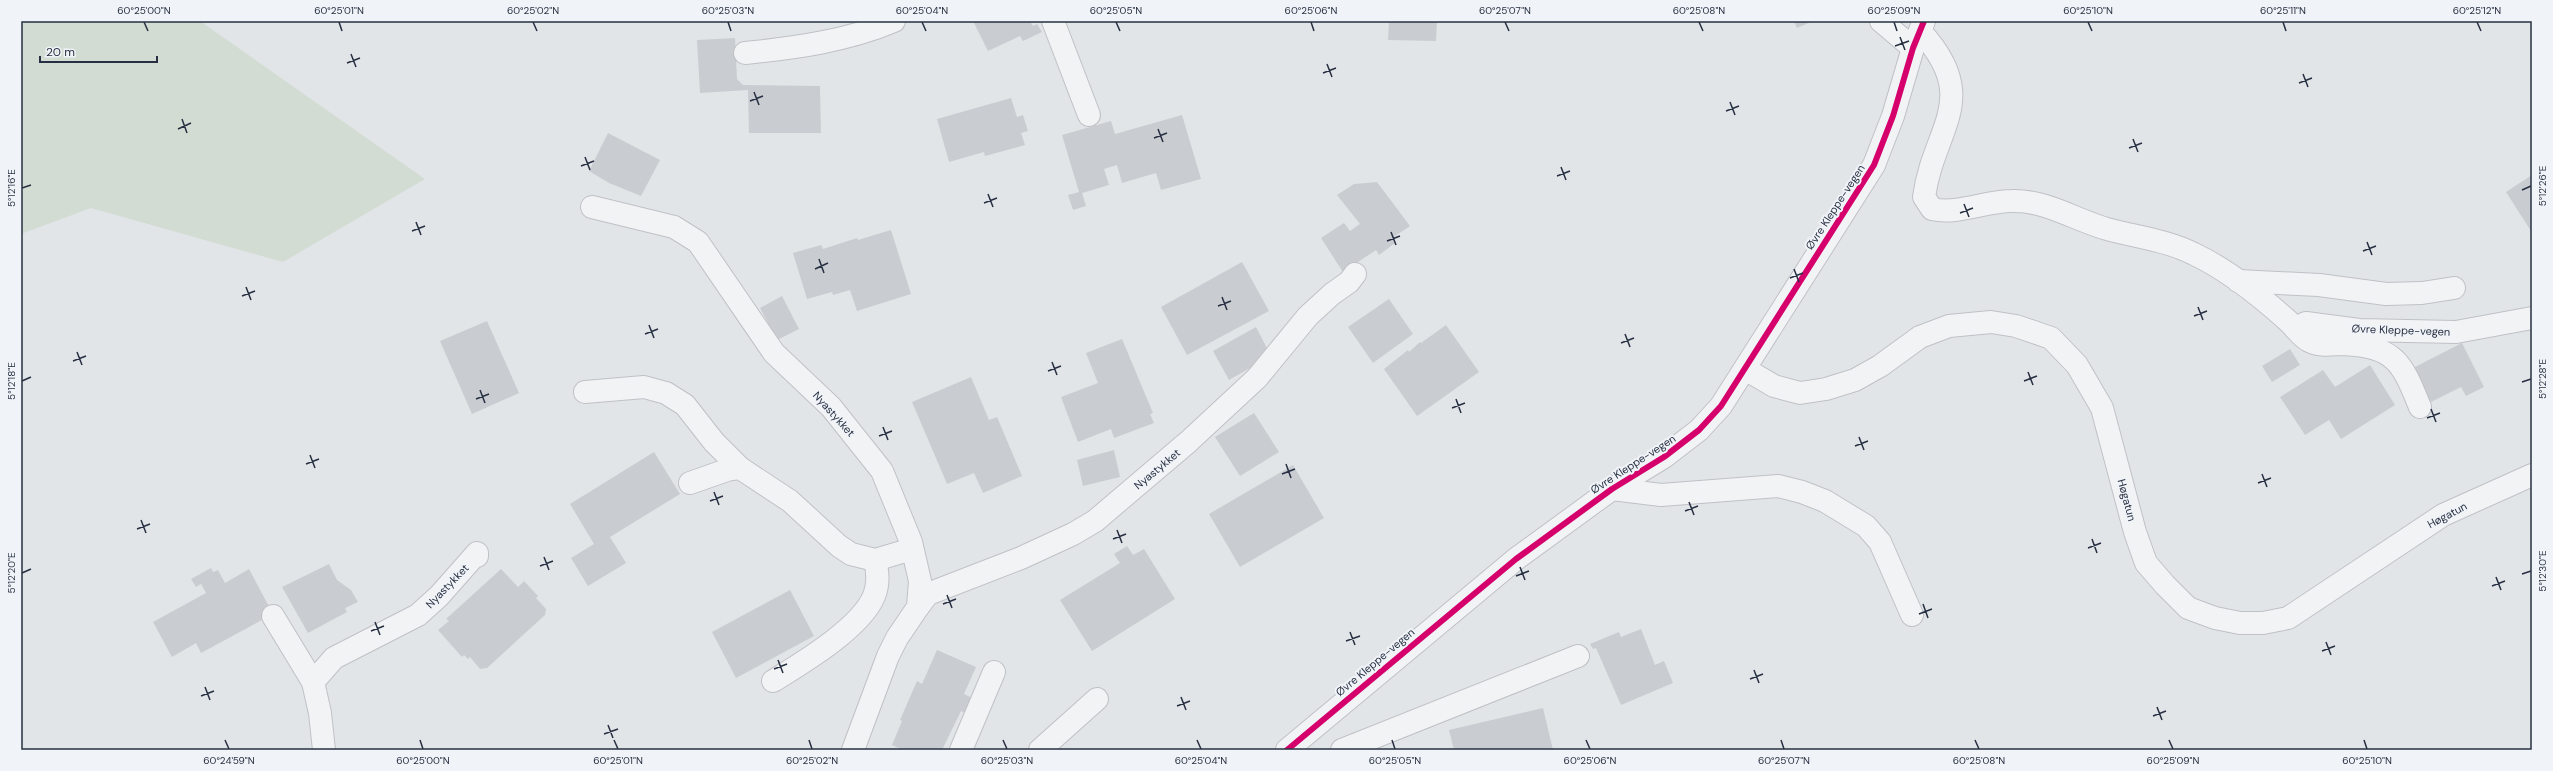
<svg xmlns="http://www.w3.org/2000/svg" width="2553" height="771" viewBox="0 0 2553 771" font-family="'DM Sans',sans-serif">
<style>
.green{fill:#d2dcd3}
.building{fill:#c9ccd0}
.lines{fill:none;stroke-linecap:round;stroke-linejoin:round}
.service-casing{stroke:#bfc1c6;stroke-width:24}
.minor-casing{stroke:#bfc1c6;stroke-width:24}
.tertiary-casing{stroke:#bfc1c6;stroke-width:24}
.service{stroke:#f2f3f4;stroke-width:22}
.minor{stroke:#f2f3f4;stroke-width:22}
.tertiary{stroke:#f2f3f4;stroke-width:22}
.cycleway-casing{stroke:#f0f3f7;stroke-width:8}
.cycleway{stroke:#d6006c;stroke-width:6}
.ticks{fill:none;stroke:#273042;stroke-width:1.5}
.labels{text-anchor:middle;stroke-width:4;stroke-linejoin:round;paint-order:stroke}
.street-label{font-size:11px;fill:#273042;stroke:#f0f3f7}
.neatline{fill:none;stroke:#273042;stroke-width:1.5}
.ticks-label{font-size:10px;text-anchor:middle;fill:#273042}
</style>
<rect width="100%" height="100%" fill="#e2e5e8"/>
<path class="green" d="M21,21H200L425,179L283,262L91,208L21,234Z"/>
<g class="building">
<path d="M973,21H1030L1033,26L1037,24L1042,32L1023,41L1020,36L988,51Z"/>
<path d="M1389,21H1437L1436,41L1388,40Z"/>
<path d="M1794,21H1813L1797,28Z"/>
<path d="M735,38L737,79L743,85L820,86L821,133H749L748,90L700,93L697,40Z"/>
<path d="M1011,98L1017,117L1023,115L1028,131L1021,133L1025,145L985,156L984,152L949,162L937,119Z"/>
<path d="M1182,115L1201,179L1161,190L1156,173L1122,183L1117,165L1104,169L1109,185L1082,193L1086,206L1073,210L1068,195L1079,192L1062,135L1111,121L1115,134Z"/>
<path d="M608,133L660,160L641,196L609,183L589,171Z"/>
<path d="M2532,175V230L2531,231L2506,192Z"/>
<path d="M1377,182L1410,226L1392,238L1395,243L1379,255L1376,250L1343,272L1321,238L1344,223L1350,231L1360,224L1337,195L1354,184Z"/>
<path d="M891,230L911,294L857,311L850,290L833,295L832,292L807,299L793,253L821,245L823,249L857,238L858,240Z"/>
<path d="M1242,262L1269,311L1187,355L1161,307Z"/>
<path d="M782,296L799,329L777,340L760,308Z"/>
<path d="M1389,299L1413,334L1373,363L1348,327Z"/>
<path d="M487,321L519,393L472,414L440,341Z"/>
<path d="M1446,325L1479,372L1417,416L1384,369L1408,350L1409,352L1420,342L1421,343Z"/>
<path d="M1256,327L1271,356L1229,380L1213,351Z"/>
<path d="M1122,339L1153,413L1150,414L1154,423L1114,438L1111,429L1078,442L1061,397L1098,383L1086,353Z"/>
<path d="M2462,343L2484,387L2466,396L2461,387L2431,402L2413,368Z"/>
<path d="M2290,349L2300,365L2272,382L2262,366Z"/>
<path d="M2370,365L2395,405L2341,439L2329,420L2305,435L2280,397L2323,370L2335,387Z"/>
<path d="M971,377L989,420L997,417L1022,476L983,493L974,473L947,484L912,402Z"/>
<path d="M1254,413L1279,452L1240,476L1215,437Z"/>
<path d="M1114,450L1120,477L1083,486L1077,460Z"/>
<path d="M654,452L680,494L610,537L626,563L588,586L571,558L594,544L570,504Z"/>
<path d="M1293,465L1324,518L1240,567L1209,514Z"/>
<path d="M1127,546L1133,555L1144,549L1175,599L1092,651L1060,600L1120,563L1114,554Z"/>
<path d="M329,564L337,580L351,590L358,602L345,608L347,612L308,633L282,587Z"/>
<path d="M211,568L213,572L218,570L225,583L249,569L273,614L201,653L196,643L172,657L153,622L206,593L201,584L196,587L191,579Z"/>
<path d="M501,569L518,587L524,581L538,596L536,598L546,609L545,615L487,668L480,669L470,657L468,659L464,655L462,657L438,630L449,621L446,619Z"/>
<path d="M790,590L814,636L736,678L712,632Z"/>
<path d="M1641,629L1655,665L1664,661L1673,683L1621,705L1596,648L1593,649L1590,644L1619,632L1621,637Z"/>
<path d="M937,650L976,667L964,694L974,699L967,714L961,711L942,750H903L892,745L902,721L900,720L917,681L922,684Z"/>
<path d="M1543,708L1553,750H1454L1449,730Z"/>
</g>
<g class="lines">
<defs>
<g id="service">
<path d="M1053,21L1089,115"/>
<path d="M1920,31C1983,99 1933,128 1924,197L1932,209C1958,215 1985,201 2012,201C2046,200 2075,220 2107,229C2136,237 2166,240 2194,254C2228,270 2259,295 2287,320C2294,326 2301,337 2309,341C2321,347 2332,344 2344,344C2396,347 2402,363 2420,407"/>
<path d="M745,53C795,48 847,41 894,21"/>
<path d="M592,207L674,227L698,242L774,353L831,407L882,471L911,542L920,581L918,607L897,638L888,656L853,750"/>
<path d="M2238,281L2319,285L2386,294L2422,293L2454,288"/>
<path d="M2295,328L2306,323L2359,330L2456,332L2532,318"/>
<path d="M1745,369L1774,386L1800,393L1826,389L1855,380L1880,366L1920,337L1949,326L1991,322L2016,326L2051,338L2077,365L2102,408L2135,532L2146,563L2165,585L2188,608L2215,618L2240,623H2263L2288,618L2443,515L2532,475"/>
<path d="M585,392L644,387L666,393L685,405L714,442L740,468"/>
<path d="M690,483L727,470L740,468L790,501L839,546L851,554L875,560L912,549"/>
<path d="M1612,489L1661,495L1778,486L1802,492L1825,501L1866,526L1880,542L1912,615"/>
<path d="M918,607L928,594L1021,558L1073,534L1095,521L1188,442L1257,378L1308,316L1332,294L1349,282L1355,274"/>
<path d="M273,616L313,682L320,713L324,750"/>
<path d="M773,681C802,663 861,628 874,596C879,584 878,573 875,560"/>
<path d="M313,682L334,658L418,615L439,596L477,553V556"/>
<path d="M961,750L994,672"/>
<path d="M1040,750L1097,699"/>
<path d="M1342,750L1578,656"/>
</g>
<path id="minor" d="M1881,21L1913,48"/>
<path id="tertiary" d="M1287,750L1516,559L1612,489L1664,457L1699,430L1721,406L1874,165L1893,116L1913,48L1924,21"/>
</defs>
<use href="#service" class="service-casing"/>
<use href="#minor" class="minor-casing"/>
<use href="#tertiary" class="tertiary-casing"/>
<use href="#service" class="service"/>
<use href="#minor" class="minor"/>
<use href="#tertiary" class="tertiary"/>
<defs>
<path id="cycleway" d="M1287,750L1516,559L1612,489L1664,457L1699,430L1721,406L1874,165L1893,116L1913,48L1924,21"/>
</defs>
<use href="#cycleway" class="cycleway-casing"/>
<use href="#cycleway" class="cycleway"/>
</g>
<path class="ticks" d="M144,22L148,31M339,22L342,31M533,22L537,31M728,22L731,31M922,22L926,31M1116,22L1120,31M1311,22L1314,31M1505,22L1509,31M1699,22L1703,31M1894,22L1897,31M2088,22L2092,31M2283,22L2286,31M2477,22L2481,31M1900,37L1905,50M1895,46L1909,41M351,54L356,67M347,63L360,58M1327,64L1332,77M1323,73L1336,68M2303,74L2308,87M2299,83L2312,78M754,92L759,105M750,101L763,96M1730,102L1735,115M1726,111L1739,106M182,119L187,133M178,129L191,123M1158,129L1163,142M1154,138L1167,133M2133,139L2138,152M2129,148L2142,143M585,157L590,170M581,166L594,161M1561,167L1566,180M1557,176L1570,171M22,188L31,185M2522,190L2531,186M988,194L993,207M984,203L997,198M1964,204L1969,217M1960,213L1973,208M416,222L421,235M412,231L425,226M1391,232L1396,245M1387,241L1400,236M2367,242L2372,255M2363,251L2376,246M819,259L824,273M815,269L828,263M1794,269L1799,282M1790,278L1803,273M246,287L251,300M242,296L255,291M1222,297L1227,310M1218,306L1231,301M2198,307L2203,320M2194,316L2207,311M649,325L654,338M645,334L658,329M1625,334L1630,347M1621,343L1634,338M77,352L82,365M73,361L86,356M1052,362L1057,375M1048,371L1061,366M2028,372L2033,385M22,381L31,377M2024,381L2037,376M2522,382L2531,379M480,390L485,403M476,399L489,394M1456,399L1461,413M1452,408L1465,403M2431,409L2436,422M2427,418L2440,413M883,427L888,440M879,436L892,431M1859,437L1864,450M1855,446L1868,441M310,455L315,468M306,464L319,459M1286,464L1291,478M1282,474L1295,469M2262,474L2267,487M2258,483L2271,478M714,492L719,505M710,501L723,496M1689,502L1694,515M1685,511L1698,506M141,520L146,533M137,529L150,524M1117,530L1122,543M1113,539L1126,534M2092,539L2097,553M2088,548L2101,543M544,557L549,570M540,566L553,561M1520,567L1525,580M22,573L31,569M2522,574L2531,571M1516,576L1529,571M2496,577L2501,590M2492,586L2505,581M947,595L952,608M943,604L956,599M1923,604L1928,618M1919,614L1932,609M375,622L380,635M371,631L384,626M1350,632L1355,645M1346,641L1360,636M2326,642L2331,655M2322,651L2335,646M778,660L783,673M774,669L787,664M1754,670L1759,683M1750,679L1763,674M205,687L210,700M201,696L214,691M1181,697L1186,710M1177,706L1190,701M2157,707L2162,720M2153,716L2166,711M608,725L613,738M604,734L618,729M225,740L229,749M420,740L423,749M614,740L618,749M809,740L812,749M1003,740L1007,749M1197,740L1201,749M1392,740L1395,749M1586,740L1590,749M1781,740L1784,749M1975,740L1979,749M2169,740L2173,749M2364,740L2367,749"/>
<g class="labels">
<g class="street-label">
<text transform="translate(1835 207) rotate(-57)" y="4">Øvre Kleppe-vegen</text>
<text transform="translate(2401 330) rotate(2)" y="4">Øvre Kleppe-vegen</text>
<text transform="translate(834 414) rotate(48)" y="4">Nyastykket</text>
<text transform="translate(1633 464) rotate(-33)" y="4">Øvre Kleppe-vegen</text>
<text transform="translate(1157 469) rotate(-40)" y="4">Nyastykket</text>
<text transform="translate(2127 500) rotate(75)" y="4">Høgatun</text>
<text transform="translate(2447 515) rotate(-28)" y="4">Høgatun</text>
<text transform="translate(447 586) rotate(-46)" y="4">Nyastykket</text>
<text transform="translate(1375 662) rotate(-40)" y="4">Øvre Kleppe-vegen</text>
</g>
</g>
<rect width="2553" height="771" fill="none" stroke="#f0f3f7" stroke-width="44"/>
<path d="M40 56v6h117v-6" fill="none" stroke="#273042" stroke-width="2"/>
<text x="46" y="56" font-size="12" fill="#273042" stroke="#f0f3f7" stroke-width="3" paint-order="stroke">20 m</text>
<rect x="22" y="22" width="2509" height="727" class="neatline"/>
<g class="ticks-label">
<text x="144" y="14">60°25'00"N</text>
<text x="339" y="14">60°25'01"N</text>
<text x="533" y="14">60°25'02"N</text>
<text x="728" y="14">60°25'03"N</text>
<text x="922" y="14">60°25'04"N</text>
<text x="1116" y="14">60°25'05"N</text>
<text x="1311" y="14">60°25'06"N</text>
<text x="1505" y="14">60°25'07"N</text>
<text x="1699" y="14">60°25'08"N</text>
<text x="1894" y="14">60°25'09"N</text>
<text x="2088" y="14">60°25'10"N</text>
<text x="2283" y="14">60°25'11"N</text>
<text x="2477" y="14">60°25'12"N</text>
<text transform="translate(2542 186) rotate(-90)" y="4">5°12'26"E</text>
<text transform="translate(11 188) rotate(-90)" y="4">5°12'16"E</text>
<text transform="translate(2542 379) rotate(-90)" y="4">5°12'28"E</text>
<text transform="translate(11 381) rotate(-90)" y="4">5°12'18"E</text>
<text transform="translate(2542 571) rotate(-90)" y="4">5°12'30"E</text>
<text transform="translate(11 573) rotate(-90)" y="4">5°12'20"E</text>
<text x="229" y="764">60°24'59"N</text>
<text x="423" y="764">60°25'00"N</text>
<text x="618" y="764">60°25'01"N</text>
<text x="812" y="764">60°25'02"N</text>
<text x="1007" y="764">60°25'03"N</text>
<text x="1201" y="764">60°25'04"N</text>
<text x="1395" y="764">60°25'05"N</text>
<text x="1590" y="764">60°25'06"N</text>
<text x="1784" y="764">60°25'07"N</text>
<text x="1979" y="764">60°25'08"N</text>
<text x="2173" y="764">60°25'09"N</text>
<text x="2367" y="764">60°25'10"N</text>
</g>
</svg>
